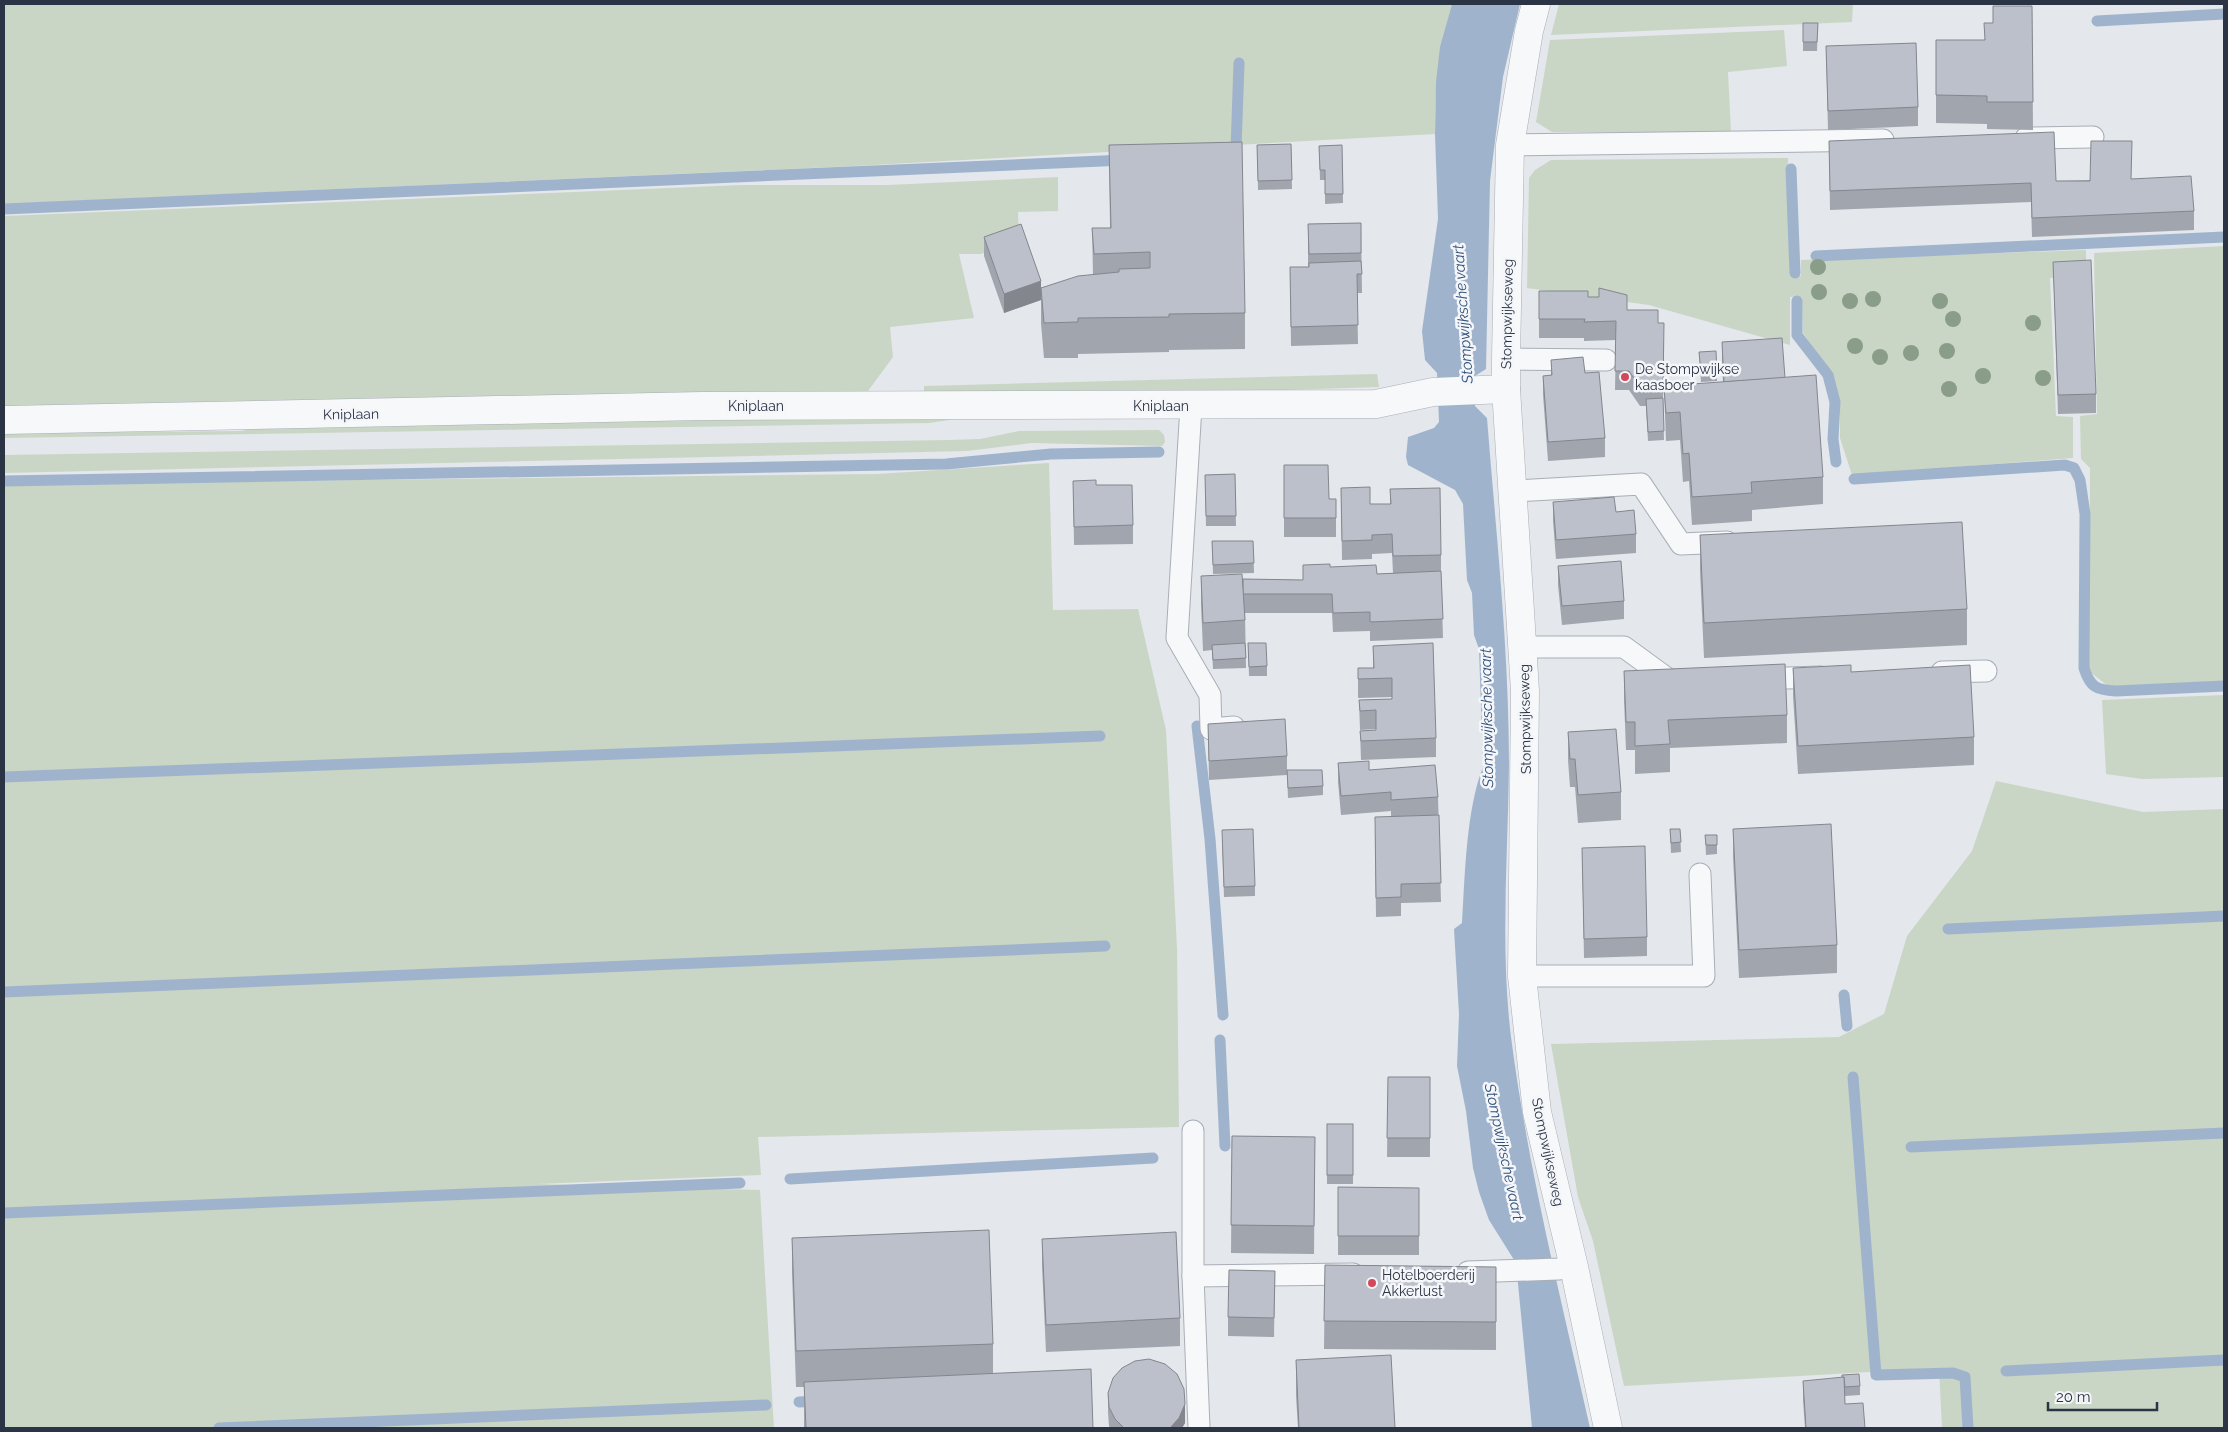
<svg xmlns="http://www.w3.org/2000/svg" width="2228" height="1432" viewBox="0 0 2228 1432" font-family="Raleway,sans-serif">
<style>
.green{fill:#c9d6c5}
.water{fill:#9fb4cc}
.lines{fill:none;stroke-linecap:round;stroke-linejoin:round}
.stream{stroke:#9fb4cc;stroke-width:11}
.service-casing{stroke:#a9aeb7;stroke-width:23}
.minor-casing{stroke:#a9aeb7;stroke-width:29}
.tertiary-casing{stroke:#a9aeb7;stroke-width:29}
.service{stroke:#f7f8fa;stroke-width:21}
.minor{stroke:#f7f8fa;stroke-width:28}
.tertiary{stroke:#f7f8fa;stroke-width:28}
.tree{fill:#899d89}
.wall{fill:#a1a5ae}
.shaded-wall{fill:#83868d}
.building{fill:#bbc0ca;stroke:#83868d}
.poi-dot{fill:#d1495b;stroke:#f4f6f9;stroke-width:2}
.labels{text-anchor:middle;stroke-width:5;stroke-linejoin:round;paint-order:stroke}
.street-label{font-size:14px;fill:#2b3445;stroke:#f4f6f9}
.poi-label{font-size:14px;fill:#2b3445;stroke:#f4f6f9;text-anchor:start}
.water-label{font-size:15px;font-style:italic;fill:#34527a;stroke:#f4f6f9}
</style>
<rect width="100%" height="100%" fill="#e4e7ec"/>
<g class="green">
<path d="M4,4H1452C1439,52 1435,85 1435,134L855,166L4,204Z"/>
<path d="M1559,4H1853L1852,22L1551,35Z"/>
<path d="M1784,30L1787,66L1728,72L1731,132H1552L1536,122L1550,40Z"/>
<path d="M1788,158L1791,276H1801V260L2086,250V277L2050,278L2056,416L2073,417V458L1852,475L1840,438V400L1833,376L1803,333L1802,297H1790V345L1649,305L1527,288L1529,178L1535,170L1551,160Z"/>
<path d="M1058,177V211L1018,212L1019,241L981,254H959L974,318L890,327L893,357L868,391L749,396L4,410V216L741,185H888Z"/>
<path d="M2224,246V684L2108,686L2089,671L2090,468L2081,459L2080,416L2097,414L2094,253Z"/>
<path d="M1377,374L1379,387L1129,395L924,393V386Z"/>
<path d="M969,417L929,423L4,438V430L106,428L127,432L242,431L256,426Z"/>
<path d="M1159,430L1164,435L1165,442L1162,446L1031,443L967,451L4,473V455L949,440L980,439L1019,431Z"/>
<path d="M1049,463L1053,610L1138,609L1166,730L1177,948L1179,1127L758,1137L761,1175L537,1184L760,1190L774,1428H4V484L877,474Z"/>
<path d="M2224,695V777L2142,779L2106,774L2102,700Z"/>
<path d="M1996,781L2143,812L2224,809V1428H1942L1939,1368L1624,1386L1593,1241L1578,1197L1551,1044L1839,1037L1884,1014L1907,936L1972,851Z"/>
</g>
<path class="water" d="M1452,4H1520L1503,77L1490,181L1486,369L1475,376V406L1487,418C1496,533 1509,649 1509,765C1508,856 1500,946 1511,1037C1528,1169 1561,1299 1590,1428H1532L1516,1263L1489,1220L1479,1192L1473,1168L1466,1111L1457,1066L1459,1014L1454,929L1462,923C1465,876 1466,810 1483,767L1479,649L1474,635L1472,593L1467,580L1463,504L1455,490L1408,465L1406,457L1408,437L1434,428L1439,422L1437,373L1425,360L1422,331L1438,219L1435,134L1436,82L1440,47Z"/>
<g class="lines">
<g class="stream">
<path d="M2097,21L2224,14"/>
<path d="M1230,153L1236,149L1239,63"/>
<path d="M1791,169L1795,273"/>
<path d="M4,209L1125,160"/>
<path d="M1816,256L2224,237"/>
<path d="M1797,301V335L1828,375L1835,402L1833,439L1836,462"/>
<path d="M1854,479L2065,465L2074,468L2080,480L2085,514L2084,668C2090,687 2096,690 2116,691L2224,686"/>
<path d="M4,481L946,464L1051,454L1159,452"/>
<path d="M1197,726L1210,839L1223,1015"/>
<path d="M4,777L1100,736"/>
<path d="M1948,929L2224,916"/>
<path d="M4,992L1105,946"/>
<path d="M1844,995L1847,1026"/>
<path d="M1220,1040L1225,1146"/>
<path d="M1853,1077L1876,1375L1953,1373L1965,1377L1968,1428"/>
<path d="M1911,1147L2224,1133"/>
<path d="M790,1179L1153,1158"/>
<path d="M4,1213L740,1183"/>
<path d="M2006,1371L2224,1360"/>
<path d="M799,1402L818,1401"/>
<path d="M219,1428L766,1405"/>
</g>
<defs>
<g id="service">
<path d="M2026,138L2093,137"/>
<path d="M1510,145L1883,140"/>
<path d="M1506,359L1606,360"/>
<path d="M1191,406L1177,638L1210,695L1211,729L1234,727"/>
<path d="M1513,491L1641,484L1681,544L1727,542"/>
<path d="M1523,647H1624L1672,682L1681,681"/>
<path d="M1942,672L1986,671"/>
<path d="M1757,679L1821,677"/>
<path d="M1522,976H1704L1700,874"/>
<path d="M1193,1131V1276L1199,1428"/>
<path d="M1468,1272L1558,1269L1574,1267"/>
<path d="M1193,1276L1353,1274"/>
</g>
<path id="minor" d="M4,420L702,406L1376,404L1433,392L1506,389"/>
<path id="tertiary" d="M1536,4L1529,31L1510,145L1506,359V389L1525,691L1522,976L1537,1112L1574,1267L1608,1428"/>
</defs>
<use href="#service" class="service-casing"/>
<use href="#minor" class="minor-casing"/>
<use href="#tertiary" class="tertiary-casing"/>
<use href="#service" class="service"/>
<use href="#minor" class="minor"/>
<use href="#tertiary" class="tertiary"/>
</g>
<g class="tree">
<circle cx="1818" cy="267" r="8"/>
<circle cx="1819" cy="292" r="8"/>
<circle cx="1873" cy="299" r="8"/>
<circle cx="1850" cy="301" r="8"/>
<circle cx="1940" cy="301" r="8"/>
<circle cx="1953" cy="319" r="8"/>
<circle cx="2033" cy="323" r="8"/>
<circle cx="1855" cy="346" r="8"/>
<circle cx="1947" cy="351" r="8"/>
<circle cx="1911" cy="353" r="8"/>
<circle cx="1880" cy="357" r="8"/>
<circle cx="1983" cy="376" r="8"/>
<circle cx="2043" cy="378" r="8"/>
<circle cx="1949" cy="389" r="8"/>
</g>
<g class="wall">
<path d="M2032,6L2033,130L1987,129V124L1936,123V40H1984L1993,23Z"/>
<path d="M1803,23H1818L1817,51H1803Z"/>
<path d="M1826,46L1918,107V126L1828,130Z"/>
<path d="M1829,141L2056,181L2131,179L2194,211V230L2032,237L2031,202L1830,210Z"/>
<path d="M1291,144L1292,189L1258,190L1257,145Z"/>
<path d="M1109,145L1245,313V349L1169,350V352L1078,354V358H1044L1041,324V288L1093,275L1092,228H1110Z"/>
<path d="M1342,145L1343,203L1325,204V180H1320L1319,146Z"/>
<path d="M1361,223L1362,293H1357L1358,344L1291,346L1290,267H1308V224Z"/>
<path d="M984,237L1041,300L1004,313L984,256Z"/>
<path d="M2053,262L2096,394V413L2058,414Z"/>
<path d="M1539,291L1588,297L1627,310L1658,323L1664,342L1663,403L1664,440L1648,441L1646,406H1640L1629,390H1615L1616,340L1584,341V338H1539Z"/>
<path d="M1722,342L1785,378L1823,477V504L1752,510V521L1692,525L1689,481L1683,482L1680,440L1666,441L1664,388L1723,382L1722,361Z"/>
<path d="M1699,352L1717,372V381L1701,382Z"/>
<path d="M1551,360L1585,373L1605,438V457L1548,461L1543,395V376L1551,375Z"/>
<path d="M1284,465L1329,499H1336V537H1284Z"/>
<path d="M1235,474L1236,526H1206L1205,475Z"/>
<path d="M1073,481L1096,485L1133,525V544L1074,545Z"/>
<path d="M1341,488L1370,504H1390V489L1441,555V574L1443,638L1370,641V631L1333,632L1332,613H1245L1246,668L1213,669L1212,650L1203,651L1201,604V576L1243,579L1303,580L1330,567L1377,574L1393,573L1392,553L1372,554V559L1342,560Z"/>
<path d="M1553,502L1616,512L1636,534V553L1556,559L1553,521Z"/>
<path d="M1700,535L1967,609V645L1704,658L1700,571Z"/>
<path d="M1212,541H1253L1254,573L1213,574Z"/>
<path d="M1558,566L1624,601V619L1562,625L1558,585Z"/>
<path d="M1248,643L1267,666V676H1249Z"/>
<path d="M1373,646L1436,738V757L1361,760L1360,731L1376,730V729L1360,730L1359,700L1392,699V697L1358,698V668H1373Z"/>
<path d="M1793,668L1851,672L1974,737V765L1798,774L1793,696Z"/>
<path d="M1624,671L1787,715V743L1670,748V772L1635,774V750H1626L1624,699Z"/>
<path d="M1208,724L1287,756V770L1323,786V795L1288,798L1287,775L1209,780Z"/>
<path d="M1568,732L1621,792V820L1578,823L1575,787H1570L1568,760Z"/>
<path d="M1338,763L1369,770L1438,797L1441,902L1401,903V916L1376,917L1375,836L1391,817V811L1341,815L1338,782Z"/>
<path d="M1670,829H1680L1681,852L1671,853Z"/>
<path d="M1733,829L1837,945V973L1739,978L1733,857Z"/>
<path d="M1705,835H1717V854L1706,855Z"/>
<path d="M1222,840L1255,886V896L1224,897Z"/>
<path d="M1582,848L1647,937V956L1584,958Z"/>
<path d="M1388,1077H1430V1157H1387Z"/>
<rect x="1327" y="1124" width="26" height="60"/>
<path d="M1232,1136L1315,1137L1314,1254L1231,1253Z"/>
<path d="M1338,1187L1419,1188V1255H1338Z"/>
<path d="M792,1238L993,1344V1373L1093,1428H804V1387H796L792,1273Z"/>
<path d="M1042,1239L1180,1318V1346L1046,1352L1042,1266Z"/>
<path d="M1325,1265L1496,1267V1350L1324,1349Z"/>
<path d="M1275,1271L1274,1337L1228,1336V1317Z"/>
<path d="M1296,1360L1395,1428H1298L1296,1396Z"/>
<path d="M1803,1381L1860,1386V1395L1845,1396V1404L1865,1428H1805L1803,1400Z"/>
<path d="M1108,1393L1185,1423L1182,1428H1110L1109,1426L1108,1412Z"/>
</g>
<g class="shaded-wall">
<path d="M1041,281V300L1004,313V294Z"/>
<path d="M1185,1404V1423L1182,1428H1170Z"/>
</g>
<g class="building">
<path d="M1993,6H2032L2033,102H1987V96L1936,95V40H1985L1984,23H1993Z"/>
<path d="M1803,23H1818L1817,42H1803Z"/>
<path d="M1916,43L1918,107L1828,111L1826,46Z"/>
<path d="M2054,132L2056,181H2090L2091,141H2132L2131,179L2191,176L2194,211L2032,218L2031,183L1830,191L1829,141Z"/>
<path d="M1242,142L1245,313L1169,314V317L1078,318V322L1044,323L1041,288L1078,276L1119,272V269L1150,268V252L1094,254L1092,228H1111L1109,145Z"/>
<path d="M1291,144L1292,180L1258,181L1257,145Z"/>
<path d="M1342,145L1343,194H1325V170H1320L1319,146Z"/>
<path d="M1361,223V253L1309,254L1308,224Z"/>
<path d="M1021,224L1041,281L1004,294L984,237Z"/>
<path d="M2091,260L2096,394L2058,395L2053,262Z"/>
<path d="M1361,261L1362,274H1357L1358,325L1291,327L1290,267H1309V263Z"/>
<path d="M1599,288L1627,295V310H1658V323H1664L1663,387H1640L1629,371H1615L1616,321L1584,322L1585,319H1539V291H1588V297H1599Z"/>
<path d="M1782,338L1785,378L1724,382L1722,342Z"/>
<path d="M1716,351L1717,372L1701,373L1699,352Z"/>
<path d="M1583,357L1585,373L1599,372L1605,438L1548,442L1543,376L1552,375L1551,360Z"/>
<path d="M1816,375L1823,477L1751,482L1752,493L1692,497L1689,453L1683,454L1680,412L1666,413L1664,388L1679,387V385Z"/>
<path d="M1663,398L1664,431L1648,432L1646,399Z"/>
<path d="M1284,465H1328L1329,499H1336V518H1284Z"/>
<path d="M1235,474L1236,516H1206L1205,475Z"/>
<path d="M1096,480V485H1132L1133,525L1074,527L1073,481Z"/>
<path d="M1370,487V504H1391L1390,489L1440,488L1441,555L1393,556L1392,534L1372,535V540L1342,541L1341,488Z"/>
<path d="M1614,497L1616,512L1634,510L1636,534L1556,540L1553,502Z"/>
<path d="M1962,522L1967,609L1704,623L1700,535Z"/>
<path d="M1212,541H1253L1254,563L1213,565Z"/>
<path d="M1621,561L1624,601L1562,606L1558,566Z"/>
<path d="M1330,564V567L1376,565L1377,574L1441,571L1443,619L1370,622V612L1333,613L1332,594H1243V579L1303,580V565Z"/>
<path d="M1242,574L1245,620L1203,623L1201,576Z"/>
<path d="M1245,643L1246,658L1213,660L1212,645Z"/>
<path d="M1248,643H1266L1267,666L1249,667Z"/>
<path d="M1433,643L1436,738L1361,741L1360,731L1376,730V710L1360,711L1359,700L1392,699V678L1358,679V668H1374L1373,646Z"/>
<path d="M1785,664L1787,715L1668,720L1670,744L1635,746V722H1626L1624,671Z"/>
<path d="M1851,665V672L1970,665L1974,737L1798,746L1793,668Z"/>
<path d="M1285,719L1287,756L1209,761L1208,724Z"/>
<path d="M1616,729L1621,792L1578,795L1575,759H1570L1568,732Z"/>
<path d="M1369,761V770L1435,765L1438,797L1391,800V792L1341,796L1338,763Z"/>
<path d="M1287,770H1322L1323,786L1288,788Z"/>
<path d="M1439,815L1441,883L1401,884V897L1376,898L1375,817Z"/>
<path d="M1831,824L1837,945L1739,950L1733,829Z"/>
<path d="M1253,829L1255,886L1224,887L1222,830Z"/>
<path d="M1670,829H1680L1681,842L1671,843Z"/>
<path d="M1705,835H1717V845H1706Z"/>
<path d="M1645,846L1647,937L1584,939L1582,848Z"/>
<path d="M1388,1077H1430V1138H1387Z"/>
<rect x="1327" y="1124" width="26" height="51"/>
<path d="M1232,1136L1315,1137L1314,1226L1231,1225Z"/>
<path d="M1338,1187L1419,1188V1236H1338Z"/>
<path d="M989,1230L993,1344L796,1351L792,1238Z"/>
<path d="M1176,1232L1180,1318L1046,1325L1042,1239Z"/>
<path d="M1325,1265L1496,1267V1322L1324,1321Z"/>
<path d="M1229,1270L1275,1271L1274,1318L1228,1317Z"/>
<path d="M1391,1355L1395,1428H1299L1296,1360Z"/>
<path d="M1149,1359L1165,1364L1177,1374L1184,1389L1185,1404L1179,1418L1170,1428H1124L1115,1419L1109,1407L1108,1393L1113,1378L1122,1368L1135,1361Z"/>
<path d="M1091,1369L1093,1428H806L804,1382Z"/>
<path d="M1859,1374L1860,1386L1845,1387L1844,1377L1842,1378V1375Z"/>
<path d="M1844,1377L1845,1404L1863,1403L1865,1428H1806L1803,1381Z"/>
</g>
<g class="poi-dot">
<circle cx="1625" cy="377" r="5"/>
<circle cx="1372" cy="1283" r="5"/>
</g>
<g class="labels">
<g class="street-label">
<text transform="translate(1507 314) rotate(-89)" y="5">Stompwijkseweg</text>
<text x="756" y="411">Kniplaan</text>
<text x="1161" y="411">Kniplaan</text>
<text transform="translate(351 414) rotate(-1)" y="5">Kniplaan</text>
<text transform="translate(1525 719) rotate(-91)" y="5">Stompwijkseweg</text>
<text transform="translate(1548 1152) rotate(78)" y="5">Stompwijkseweg</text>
</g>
<g class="poi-label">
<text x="1635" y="374">De Stompwijkse<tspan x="1635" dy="16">kaasboer</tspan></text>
<text x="1382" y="1280">Hotelboerderij<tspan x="1382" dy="16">Akkerlust</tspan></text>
</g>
<g class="water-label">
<text transform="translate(1463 314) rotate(-94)" y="5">Stompwijksche vaart</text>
<text transform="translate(1487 718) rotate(-91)" y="5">Stompwijksche vaart</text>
<text transform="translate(1504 1152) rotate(78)" y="5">Stompwijksche vaart</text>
</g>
</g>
<rect width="2228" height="1432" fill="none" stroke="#2b3445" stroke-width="10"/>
<path d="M2048 1402v8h109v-8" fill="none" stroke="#2b3445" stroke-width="2.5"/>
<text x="2056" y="1402" font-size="15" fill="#2b3445" stroke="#f4f6f9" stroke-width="4" paint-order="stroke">20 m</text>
</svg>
